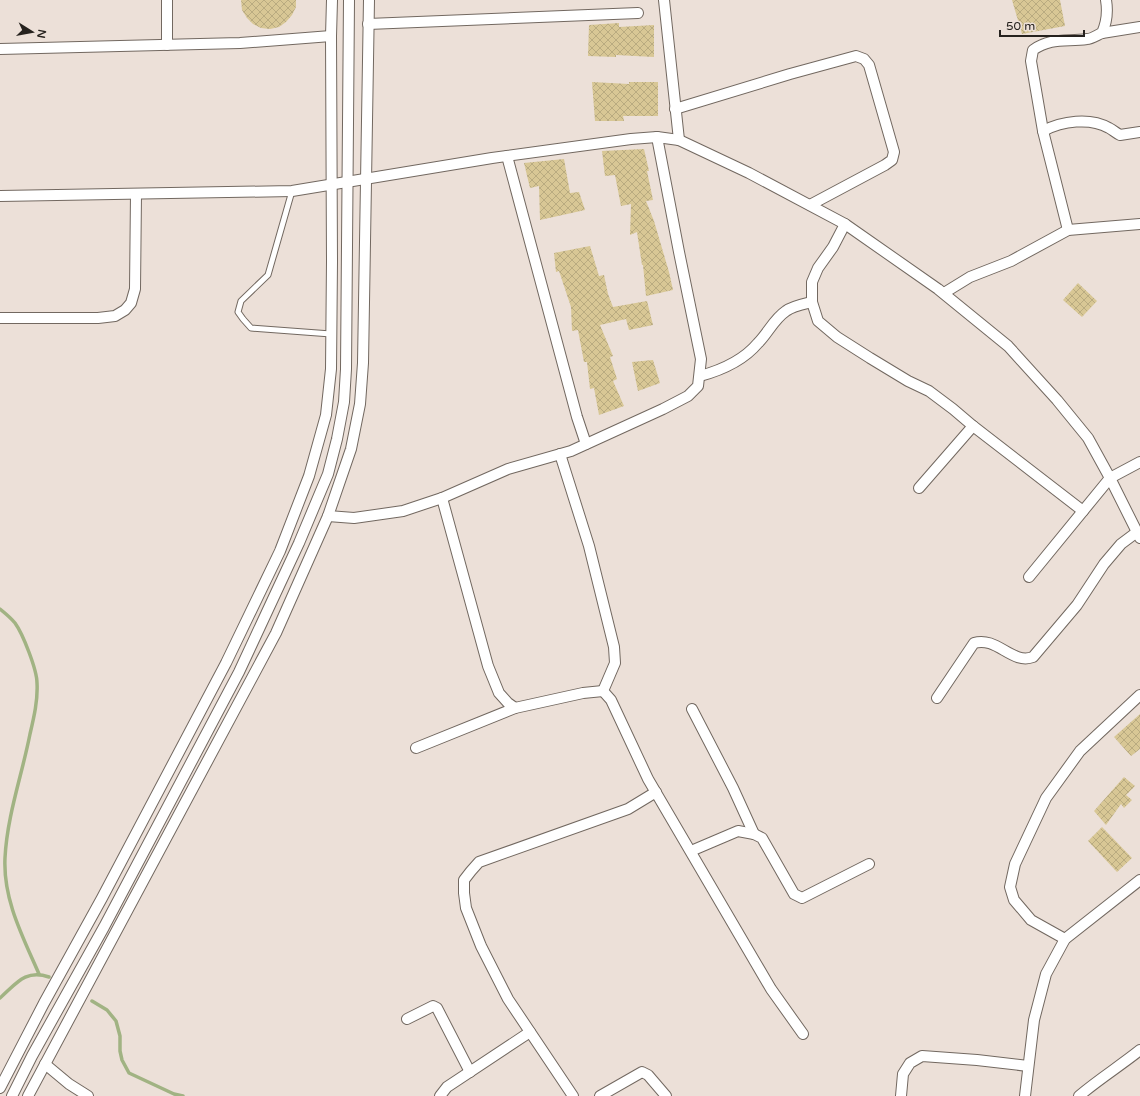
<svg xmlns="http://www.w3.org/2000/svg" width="1140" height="1096" viewBox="0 0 1140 1096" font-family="'Varela Round',sans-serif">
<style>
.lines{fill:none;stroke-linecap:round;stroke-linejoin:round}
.stream{stroke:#a1b383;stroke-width:3.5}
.building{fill:url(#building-cross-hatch)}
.service-casing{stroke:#726860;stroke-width:7}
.minor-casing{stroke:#726860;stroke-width:12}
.service{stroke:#fff;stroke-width:5}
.minor{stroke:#fff;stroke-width:10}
</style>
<defs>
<pattern id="building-cross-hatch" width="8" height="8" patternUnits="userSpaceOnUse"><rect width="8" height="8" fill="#d8c795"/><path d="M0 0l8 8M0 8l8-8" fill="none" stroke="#b9ab80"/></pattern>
</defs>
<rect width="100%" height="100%" fill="#ece0d8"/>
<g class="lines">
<g class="stream">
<path d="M0,609C5,613 11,618 15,623C23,634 37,670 37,683C38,700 34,717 30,734C22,775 7,816 5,858C3,900 23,937 39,974"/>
<path d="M0,998C16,984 25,969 49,977"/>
<path d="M92,1001L107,1010L116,1021L120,1036V1051L122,1060L129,1073L174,1094L183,1096"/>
</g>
</g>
<g class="building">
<path d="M241,0H296V7L292,15L286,22L279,27L270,29L261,28L253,24L247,18L242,10Z"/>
<path d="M1012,0H1060L1065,26L1022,34Z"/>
<path d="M619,23V27L654,25V57L616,55V57L588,56L589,25Z"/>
<path d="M592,82L629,84V82H658V116H623L624,121H595Z"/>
<path d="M644,149L649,171H647L653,200L646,201L654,221L669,272L673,290L646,296L643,265H642L637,232L630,235L631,204L621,206L615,175L605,176L602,151Z"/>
<path d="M564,159L570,193L579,192L585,210L540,220L539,186L530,188L524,163Z"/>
<path d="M590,246L599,276L604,275L608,294L613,307L647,301L653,325L629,330L626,319L600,325L613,356L610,357L617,379L613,381L624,406L599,415L594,388L590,389L587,362H584L578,330L572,331L571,307L559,271L556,272L554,253Z"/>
<path d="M1078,283L1097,301L1082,317L1063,300Z"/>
<path d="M653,360L660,383L638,391L632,362Z"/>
<path d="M1140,714V749L1131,756L1114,737Z"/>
<path d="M1124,777L1135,786L1126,795L1132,800L1124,808L1121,804L1106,825L1094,811Z"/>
<path d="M1102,827L1132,858L1117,872L1088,841Z"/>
</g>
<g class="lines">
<defs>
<path id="service" d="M292,191L268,275L241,301L238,312L243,319L251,328L331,334"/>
<g id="minor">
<path d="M167,0V45"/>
<path d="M664,0L679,140"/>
<path d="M368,24L638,13"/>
<path d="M1102,33L1140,27"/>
<path d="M0,49L240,43L331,36"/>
<path d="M675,109L790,74L856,56L864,59L869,65L894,152L892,160L885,165L810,205"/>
<path d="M1043,131C1062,121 1090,117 1109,128C1113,130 1116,133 1120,135L1140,132"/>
<path d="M507,156L577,417L586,444"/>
<path d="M0,196L292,191L492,158L631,139L657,137L679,140L749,173L845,224L938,289L1008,346L1057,400L1088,438L1110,478L1140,538"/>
<path d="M845,224L833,247L818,268L812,282V302L818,321L837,337L870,358L908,381L929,391L953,409L973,426L1083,511"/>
<path d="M1068,230L1043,131L1031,61L1033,50C1051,37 1067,42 1087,39C1092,39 1097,35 1102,33C1107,22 1108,12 1106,0"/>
<path d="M944,293L970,277L1011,261L1068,230L1140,224"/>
<path d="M0,318H98L115,316L125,310L131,303L135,289L136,194"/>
<path d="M700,376C722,370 743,361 758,343C768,333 774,319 786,311C793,306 804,304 812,302"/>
<path d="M560,454L589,546L614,647L615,663L603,691"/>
<path d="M919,488L973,426"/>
<path d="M442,498L488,666L499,693L508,703L515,708"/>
<path d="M328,516L354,518L403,511L442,498L508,469L571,451L663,409L688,396L698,386L701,359L679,252L657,137"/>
<path d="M1029,577L1110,478L1140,462"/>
<path d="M603,691L611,700L648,779L771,989L803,1034"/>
<path d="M937,698L974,643C997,636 1012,665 1033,657L1077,605L1104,564L1121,544L1137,532"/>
<path d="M692,709L733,788L754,834"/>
<path d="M416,748L515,708L583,693L603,691"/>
<path d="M691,851L738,831L754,834L762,838L794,894L802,898L869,864"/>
<path d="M1065,939L1031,920L1014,900L1010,887L1015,864L1046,798L1080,751L1140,695"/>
<path d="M407,1019L433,1006L437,1008L470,1072"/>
<path d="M45,1064L69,1084L88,1096"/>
<path d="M0,1088L44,1003L102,898L226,663L280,551L309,476L326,415L331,369L332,261L331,36L332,0"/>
<path d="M12,1096L32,1056L104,927L239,672L299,543L328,474L337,439L344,402L346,369L349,0"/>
<path d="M28,1096L276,633L328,516L351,449L360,404L363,363L369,0"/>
<path d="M440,1096L447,1087L530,1032"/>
<path d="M573,1096L508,999L481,946L466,908L464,893V880L471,871L479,862L628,809L656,792"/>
<path d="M600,1096L642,1072L648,1075L666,1096"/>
<path d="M901,1096L903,1074L910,1063L922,1056L977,1060L1028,1066"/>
<path d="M1025,1096L1034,1020L1046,974L1065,939L1140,880"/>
<path d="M1079,1096C1099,1079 1120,1066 1140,1050"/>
</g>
</defs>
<use href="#service" class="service-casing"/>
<use href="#minor" class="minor-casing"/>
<use href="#service" class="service"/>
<use href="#minor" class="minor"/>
</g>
<g transform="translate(32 32) rotate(101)" stroke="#ece0d8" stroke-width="3" paint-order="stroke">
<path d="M0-3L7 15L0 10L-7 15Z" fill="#26221e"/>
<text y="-6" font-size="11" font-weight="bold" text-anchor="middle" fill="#26221e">N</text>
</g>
<path d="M1000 30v6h84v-6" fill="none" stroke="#26221e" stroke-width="2"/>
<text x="1006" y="30" font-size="12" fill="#26221e" stroke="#ece0d8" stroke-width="3" paint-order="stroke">50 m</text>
</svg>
